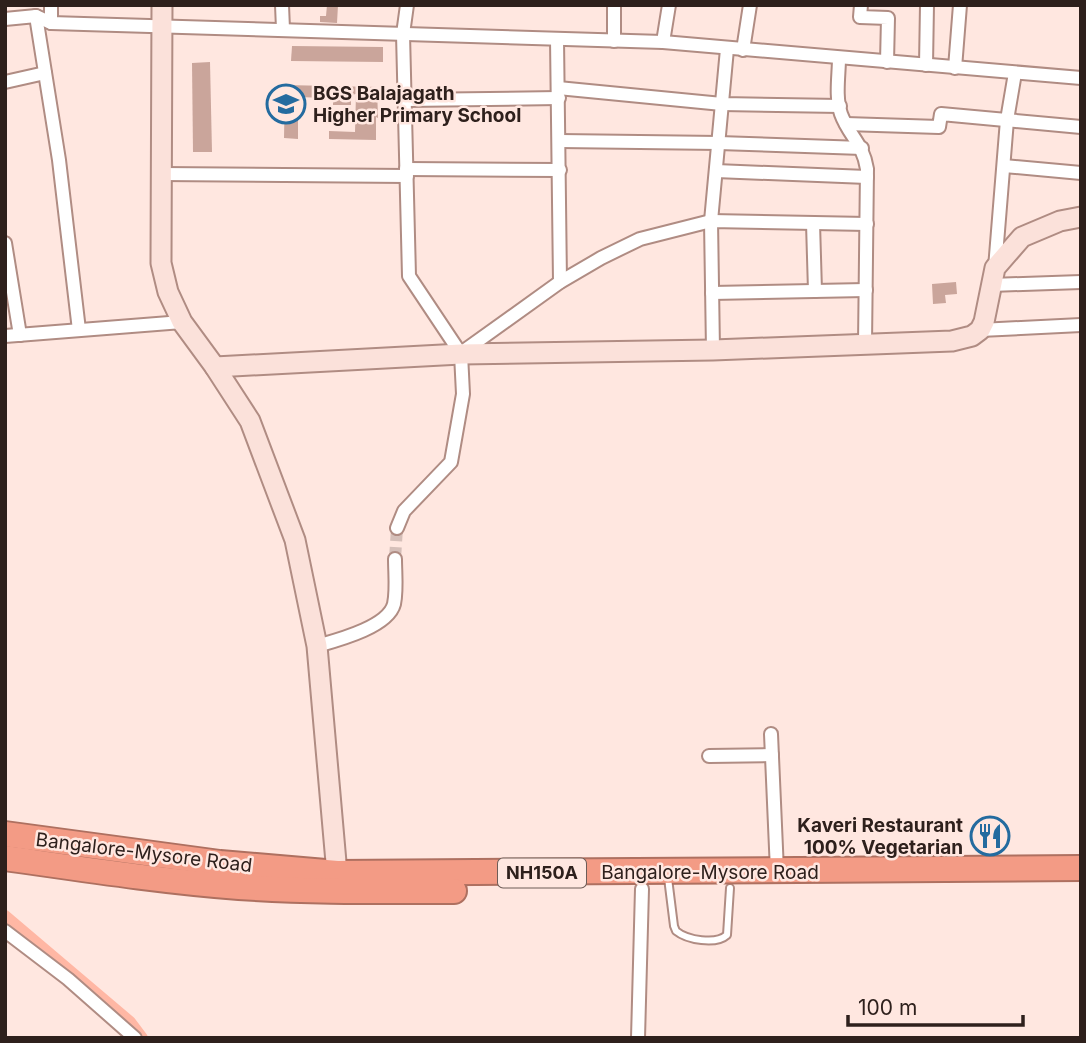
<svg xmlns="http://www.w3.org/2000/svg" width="1086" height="1043" viewBox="0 0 1086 1043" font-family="Inter,sans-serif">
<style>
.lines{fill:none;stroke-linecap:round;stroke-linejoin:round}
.canal{stroke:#ffb7a4;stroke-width:12}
.building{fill:#caa59b}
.street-tunnel{stroke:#d5bfb9;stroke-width:12;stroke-dasharray:12 6;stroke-linecap:butt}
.lane-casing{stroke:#b08c83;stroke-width:10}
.street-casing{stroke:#b08c83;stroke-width:16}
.secondary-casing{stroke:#b08c83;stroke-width:23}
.highway-casing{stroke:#ae7060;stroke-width:28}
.lane{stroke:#fff;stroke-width:6}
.street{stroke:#fff;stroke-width:12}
.secondary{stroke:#fbe1da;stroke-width:19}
.highway{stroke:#f39b85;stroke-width:24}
.labels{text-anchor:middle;stroke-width:5;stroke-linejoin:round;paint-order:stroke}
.shield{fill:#ffe7e0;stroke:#6d5c57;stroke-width:2}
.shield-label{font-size:18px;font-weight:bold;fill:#2e201c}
.poi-label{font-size:19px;font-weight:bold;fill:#2e201c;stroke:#ffe7e0;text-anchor:start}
.street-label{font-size:19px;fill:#2e201c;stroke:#ffe7e0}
</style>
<rect width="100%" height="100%" fill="#ffe7e0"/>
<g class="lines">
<path class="canal" d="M5,916L130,1022L142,1038"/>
</g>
<g class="building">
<path d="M327,5H338L337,23L320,22V16H326Z"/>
<path d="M292,46L383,47V62L291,61Z"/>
<path d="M210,62L212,152H193L192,63Z"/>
<path d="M285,85L377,87L378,118L376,117V140L329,139V131L355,132L356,94L351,95V105H333V95L327,98L298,97V139L284,138Z"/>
<path d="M956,282L957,294L945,295L946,303L933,304L932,284Z"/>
</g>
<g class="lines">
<path class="street-tunnel" d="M395,559L397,528"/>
<defs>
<path id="lane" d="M668,878L674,926L676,931C687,940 716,945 727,935L730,888"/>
<g id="street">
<path d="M51,5V23"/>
<path d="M282,5L283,29"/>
<path d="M861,5L860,17L888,18L887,62"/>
<path d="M36,16L59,160L79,330"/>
<path d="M5,19L36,16L51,23L663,42L1081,78"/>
<path d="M557,39L560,282"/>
<path d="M614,41V5"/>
<path d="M663,42L669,5"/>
<path d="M743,50L750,5"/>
<path d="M839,58C839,75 835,97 841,114C849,136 863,143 867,169L865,344"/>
<path d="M926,65L927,5"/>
<path d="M955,68L960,5"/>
<path d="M5,82L45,73"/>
<path d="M558,88L722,104L840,106"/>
<path d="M405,100L559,98"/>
<path d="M846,124L939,127L941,114L1081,127"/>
<path d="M560,141L719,143L862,148"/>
<path d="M1004,166L1081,173"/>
<path d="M406,169L560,170"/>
<path d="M716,171L867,177"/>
<path d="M161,174L407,176"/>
<path d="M813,223L815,291"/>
<path d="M5,243L20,335"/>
<path d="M995,268L1007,120L1015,73"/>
<path d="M991,285L1081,282"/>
<path d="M712,293L866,290"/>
<path d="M980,330L1081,325"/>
<path d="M5,336L182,322"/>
<path d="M713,350L711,221L727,49"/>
<path d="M461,353L560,282L601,258L640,239L711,221L867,224"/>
<path d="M397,528L404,511L451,462L463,394L461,354L409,276L403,34L407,5"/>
<path d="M317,646C338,640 388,627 394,604C397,590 395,573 395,559"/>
<path d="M771,734L777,871"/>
<path d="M709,756L772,755"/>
<path d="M5,931L68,979L135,1038"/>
<path d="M638,1038L642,889"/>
</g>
<g id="secondary">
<path d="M162,5L161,263L168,292L182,322L215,367L250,421L295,540L317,646L338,885"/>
<path d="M215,367L461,354L713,350L952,341L972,336L980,330L984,322L995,268L1022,237L1060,221L1081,217"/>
</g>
<g id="highway">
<path d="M5,834L220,863L337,873L1081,868"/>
<path d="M5,858C83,869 161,881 239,887C311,892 382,891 454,891"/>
</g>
</defs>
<use href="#lane" class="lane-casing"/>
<use href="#street" class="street-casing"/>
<use href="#secondary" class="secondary-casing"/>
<use href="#highway" class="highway-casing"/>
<use href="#lane" class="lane"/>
<use href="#street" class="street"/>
<use href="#secondary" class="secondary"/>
<use href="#highway" class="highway"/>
</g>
<defs>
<symbol id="school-ring" viewBox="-11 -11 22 22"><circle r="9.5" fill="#ffe7e0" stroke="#246b9f" stroke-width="1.5"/><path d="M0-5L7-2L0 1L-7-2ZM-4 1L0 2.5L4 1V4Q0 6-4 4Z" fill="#246b9f"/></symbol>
<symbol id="restaurant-ring" viewBox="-11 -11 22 22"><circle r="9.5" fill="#ffe7e0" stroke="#246b9f" stroke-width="1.5"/><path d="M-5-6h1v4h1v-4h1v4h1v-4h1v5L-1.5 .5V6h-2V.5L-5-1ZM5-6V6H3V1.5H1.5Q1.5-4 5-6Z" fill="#246b9f"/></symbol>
</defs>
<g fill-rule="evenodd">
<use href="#school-ring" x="264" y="82" width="44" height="44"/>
<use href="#restaurant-ring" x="968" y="814" width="44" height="44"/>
</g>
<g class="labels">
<rect class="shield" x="498" y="858.5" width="88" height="29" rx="5"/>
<g class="shield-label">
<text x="542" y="879">NH150A</text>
</g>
<g class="poi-label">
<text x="313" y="100">BGS Balajagath<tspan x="313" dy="22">Higher Primary School</tspan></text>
<text x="963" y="832" text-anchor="end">Kaveri Restaurant<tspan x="963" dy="22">100% Vegetarian</tspan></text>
</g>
<g class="street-label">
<text transform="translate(144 852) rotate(7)" y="7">Bangalore-Mysore Road</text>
<text x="710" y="879">Bangalore-Mysore Road</text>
</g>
</g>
<rect width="1086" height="1043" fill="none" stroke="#2e201c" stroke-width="14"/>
<path d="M848 1015v10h175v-10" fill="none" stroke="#2e201c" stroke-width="3.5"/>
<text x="858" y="1015" font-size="21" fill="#2e201c" stroke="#ffe7e0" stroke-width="5" paint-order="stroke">100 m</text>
</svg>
